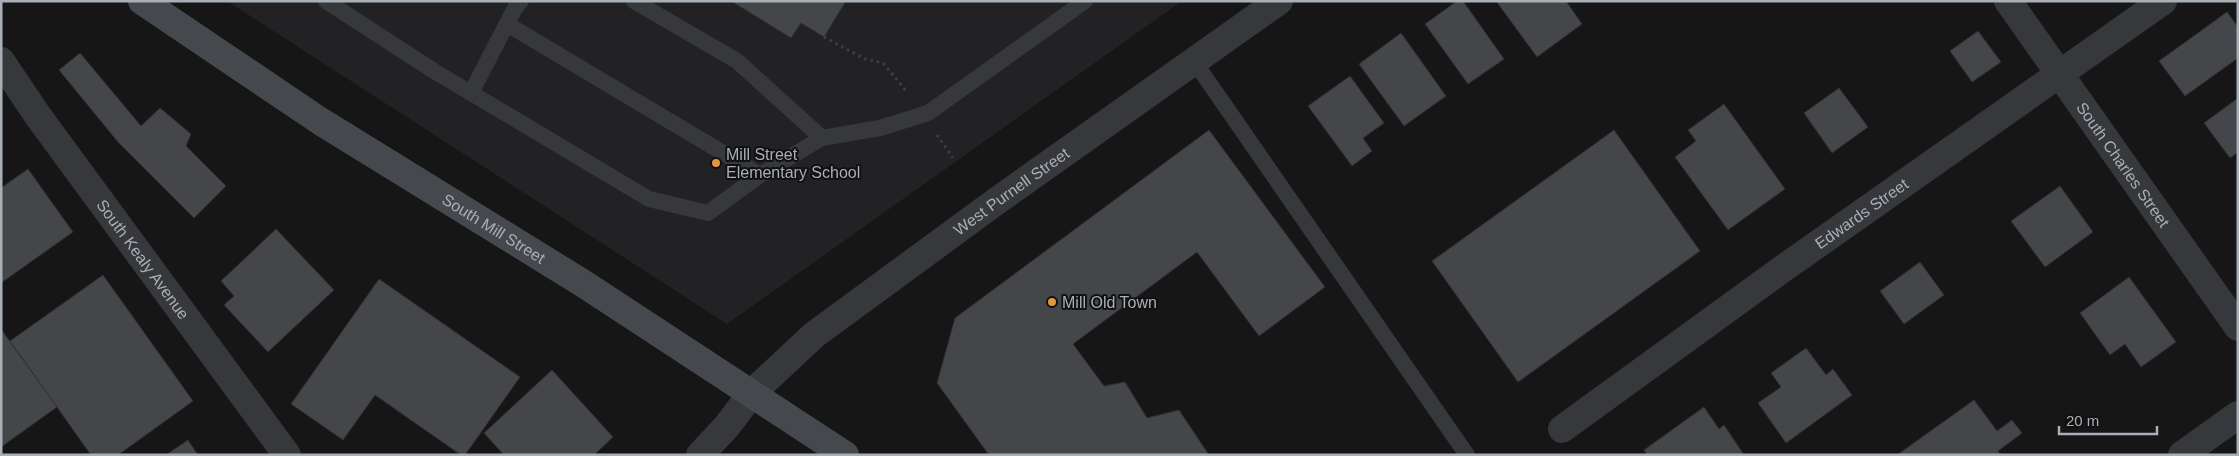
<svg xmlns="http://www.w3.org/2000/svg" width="2239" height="456" viewBox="0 0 2239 456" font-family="Arial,sans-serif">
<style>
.built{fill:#222224}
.building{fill:#45464a;stroke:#303033}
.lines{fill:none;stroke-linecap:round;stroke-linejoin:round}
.path{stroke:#3d3f43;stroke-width:3;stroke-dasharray:2.5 4;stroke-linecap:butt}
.service{stroke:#37383c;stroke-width:16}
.minor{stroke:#37383c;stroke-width:28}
.tertiary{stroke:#37383c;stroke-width:28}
.secondary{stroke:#45484c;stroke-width:28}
.poi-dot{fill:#e29742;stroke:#111112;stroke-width:2}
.labels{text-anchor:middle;stroke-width:4;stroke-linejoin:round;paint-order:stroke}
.poi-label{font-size:16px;fill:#a9afb6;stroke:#111112;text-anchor:start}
.street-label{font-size:16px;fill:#a9afb6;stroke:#111112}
</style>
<rect width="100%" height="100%" fill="#161617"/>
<path class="built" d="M227,1H1182L727,324Z"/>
<g class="building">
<path d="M731,1H846L824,37L801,23L791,38Z"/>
<path d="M1457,1H1463L1504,59L1468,84L1425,24Z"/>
<path d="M1496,1H1566L1582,24L1537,57Z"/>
<path d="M2227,12L2238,27V58L2185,96L2159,61Z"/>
<path d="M1978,31L2001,62L1972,82L1950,51Z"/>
<path d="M1401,33L1446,96L1404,126L1359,64Z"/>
<path d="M80,53L141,126L160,108L191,134L186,146L226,186L194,218L118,142L59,70Z"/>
<path d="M1350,76L1384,123L1363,138L1372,151L1352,166L1308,106Z"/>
<path d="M1839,88L1868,127L1832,153L1804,113Z"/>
<path d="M2238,98V152L2230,158L2204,123Z"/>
<path d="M1724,104L1785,189L1728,230L1675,157L1696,141L1688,130Z"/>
<path d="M1209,130L1325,287L1259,336L1197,252L1073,344L1104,386L1125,382L1147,418L1179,410L1209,455H989L937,383L955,318Z"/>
<path d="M1614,130L1700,251L1518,382L1432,261Z"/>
<path d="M28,169L73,232L1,283V188Z"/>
<path d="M2060,186L2093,232L2045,267L2011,221Z"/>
<path d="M276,229L334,290L268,352L224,305L234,296L221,281Z"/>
<path d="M1920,262L1944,295L1904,324L1880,291Z"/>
<path d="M103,275L193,401L118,455H91L10,341Z"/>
<path d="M2129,277L2176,342L2141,367L2125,344L2110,355L2080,313Z"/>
<path d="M379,279L520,377L465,455H461L375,395L343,440L291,404Z"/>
<path d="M1,329L57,407L1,447Z"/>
<path d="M1806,348L1826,375L1833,369L1852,395L1786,443L1758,403L1781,387L1771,373Z"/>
<path d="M552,370L613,437L594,455H504L484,433Z"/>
<path d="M1974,400L1997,431L2012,420L2022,433L1998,451L2001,455H1897Z"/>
<path d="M1704,407L1719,429L1724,425L1744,455H1647L1644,450Z"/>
<path d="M188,440L198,455H166Z"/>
</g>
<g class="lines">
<g class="path">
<path d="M824,37L865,59L883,63L908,93"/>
<path d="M937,135L953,158"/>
</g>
<g class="service">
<path d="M326,1L434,71L649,199L708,213L760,175L822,138L880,128L928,113L1085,1"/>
<path d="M634,1L737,61L822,138"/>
<path d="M507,24L760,175"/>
<path d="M1194,61L1467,455"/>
<path d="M471,93L515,8L521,1"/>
</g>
<g class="minor">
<path id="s1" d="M2008,1L2238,327"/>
<path id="s2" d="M1562,429L1781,270L2163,1"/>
<path d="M2182,455L2238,415"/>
</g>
<g class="tertiary">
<path id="s3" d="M1,61L38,116L287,455"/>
<path id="s4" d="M700,455L727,426L752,393L814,335L998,200L1279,1"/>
</g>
<path class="secondary" id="s5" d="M142,1L320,121L584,284L845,455"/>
</g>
<g class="poi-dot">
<circle cx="716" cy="163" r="5"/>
<circle cx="1052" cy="302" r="5"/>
</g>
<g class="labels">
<g class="poi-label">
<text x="726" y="160">Mill Street<tspan x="726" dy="18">Elementary School</tspan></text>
<text x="1062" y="308">Mill Old Town</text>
</g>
<g class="street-label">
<text dy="6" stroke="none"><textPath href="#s1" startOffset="200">South Charles Street</textPath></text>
<text dy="6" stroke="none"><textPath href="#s4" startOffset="410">West Purnell Street</textPath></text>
<text dy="6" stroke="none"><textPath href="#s2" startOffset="369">Edwards Street</textPath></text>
<text dy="6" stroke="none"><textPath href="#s5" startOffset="419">South Mill Street</textPath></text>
<text dy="6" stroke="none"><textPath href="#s3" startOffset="244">South Kealy Avenue</textPath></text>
</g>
</g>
<rect width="2239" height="456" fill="none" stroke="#a9afb6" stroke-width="5"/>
<path d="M2059 426v8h98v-8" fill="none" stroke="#a9afb6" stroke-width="2.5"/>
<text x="2066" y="426" font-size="15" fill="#a9afb6" stroke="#111112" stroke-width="4" paint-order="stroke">20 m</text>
</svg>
